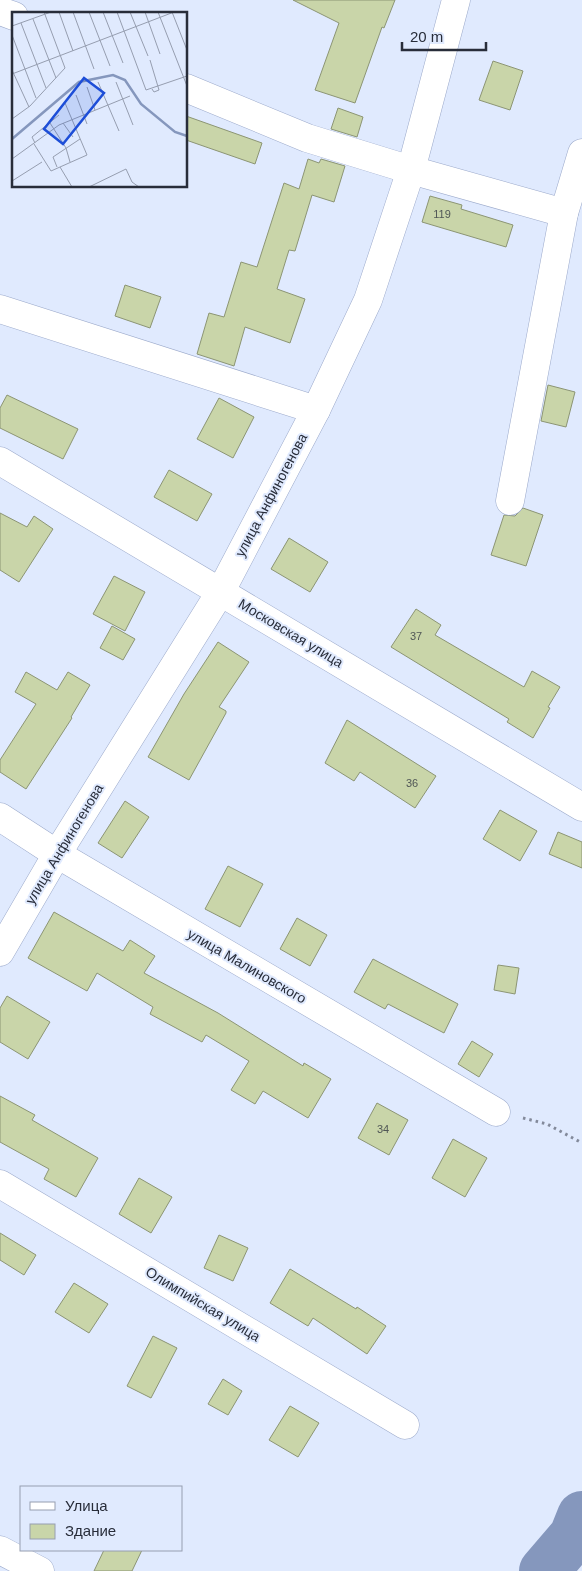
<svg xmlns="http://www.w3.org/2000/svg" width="582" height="1571" viewBox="0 0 582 1571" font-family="Arial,sans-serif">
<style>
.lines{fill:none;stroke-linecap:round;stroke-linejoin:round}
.river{stroke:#8597bd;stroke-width:50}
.building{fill:#c9d5a9;stroke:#8c9574}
.street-casing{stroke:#9caacb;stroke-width:29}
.path{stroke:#838a9b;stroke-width:3;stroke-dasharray:2.5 4;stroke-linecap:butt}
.street{stroke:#fff;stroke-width:28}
.labels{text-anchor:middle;stroke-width:4;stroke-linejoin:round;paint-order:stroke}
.number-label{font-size:11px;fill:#505756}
.street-label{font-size:14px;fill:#282d3a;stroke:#e0eafe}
.inset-river{fill:none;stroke:#8597bd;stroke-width:2.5}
.inset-road{fill:none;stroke:#969eb0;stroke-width:1}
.view{fill:#1d4ed8;fill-opacity:0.15;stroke:#1d4ed8;stroke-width:2.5}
.inset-edge{fill:none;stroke:#282d3a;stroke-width:2.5}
</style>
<rect width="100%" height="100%" fill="#e0eafe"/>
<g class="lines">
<path class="river" d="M544,1571L574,1536L582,1516"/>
</g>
<g class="building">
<path d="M293,0H395L384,28L382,27L355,103L315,90L339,23Z"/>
<path d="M493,61L523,71L510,110L479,100Z"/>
<path d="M338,108L363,117L357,137L331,129Z"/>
<path d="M186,116L262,143L255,164L186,140Z"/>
<path d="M308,159L319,163L321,159L345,166L334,202L312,195L295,251L289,250L277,289L305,299L290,343L245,327L234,366L197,354L209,313L224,317L241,262L257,267L284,183L299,189Z"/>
<path d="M430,196L462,205L461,209L513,225L506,247L422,222Z"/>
<path d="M125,285L161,297L150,328L115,316Z"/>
<path d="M548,385L575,392L566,427L541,421Z"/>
<path d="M7,395L78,429L63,459L0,428V408Z"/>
<path d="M219,398L254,417L233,458L197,439Z"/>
<path d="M169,470L212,494L197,521L154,497Z"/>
<path d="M523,508L543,515L526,566L491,555L504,515L515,516Z"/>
<path d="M0,513L27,527L34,516L53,529L19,582L0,570Z"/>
<path d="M289,538L328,562L310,592L271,569Z"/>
<path d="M114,576L145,592L125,631L93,614Z"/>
<path d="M416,609L441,625L435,635L524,687L532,671L560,687L548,707L550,708L533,738L507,722L509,719L391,647Z"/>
<path d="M112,626L135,639L123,660L100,648Z"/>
<path d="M218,642L249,662L219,707L226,711V713L189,780L148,757L184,694Z"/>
<path d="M26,672L57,690L68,672L90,685L71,717L72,718L26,789L0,772V760L36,704L15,692Z"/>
<path d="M347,720L436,776L415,808L360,772L354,781L325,763Z"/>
<path d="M125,801L149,817L122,858L98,843Z"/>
<path d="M500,810L537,831L520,861L483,839Z"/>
<path d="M558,832L582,842V868L549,854Z"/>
<path d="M228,866L263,884L240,927L205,909Z"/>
<path d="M54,912L123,951L130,940L155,956L144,973L218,1013L303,1066L304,1063L331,1079L308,1118L263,1091L255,1104L231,1090L249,1061L206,1035L202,1042L150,1014L153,1007L97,973L87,991L28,958Z"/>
<path d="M297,918L327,935L310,966L280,949Z"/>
<path d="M373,959L458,1004L444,1033L388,1004L385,1009L354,992Z"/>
<path d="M498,965L519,968L515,994L494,990Z"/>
<path d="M7,996L50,1022L28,1059L0,1042V1008Z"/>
<path d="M472,1041L493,1054L479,1077L458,1064Z"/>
<path d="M0,1096L35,1115L32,1120L98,1158L76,1197L44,1179L49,1169L0,1142Z"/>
<path d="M377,1103L408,1120L389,1155L358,1138Z"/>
<path d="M453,1139L487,1158L465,1197L432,1178Z"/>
<path d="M139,1178L172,1197L151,1233L119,1214Z"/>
<path d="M0,1233L36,1255L24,1275L0,1260Z"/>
<path d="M219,1235L248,1248L233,1281L204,1268Z"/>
<path d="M290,1269L356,1309L357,1307L386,1326L367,1354L313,1318L308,1326L270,1303Z"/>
<path d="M74,1283L108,1304L89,1333L55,1312Z"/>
<path d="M153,1336L177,1348L151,1398L127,1386Z"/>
<path d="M223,1379L242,1391L228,1415L208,1404Z"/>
<path d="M290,1406L319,1423L298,1457L269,1440Z"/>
<path d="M104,1550H142L132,1571H94Z"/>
</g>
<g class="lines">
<defs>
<g id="street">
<path d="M0,11L14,16"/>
<path d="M186,88L307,138L411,170L564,213"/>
<path d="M0,309L316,410"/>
<path d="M0,461L582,807"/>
<path d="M510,501L564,213L582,153"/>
<path d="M0,817L57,854L496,1112"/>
<path d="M0,952L57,854L221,591L316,410L368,300L411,170L456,0"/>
<path d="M0,1184L405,1425"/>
<path d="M0,1550L40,1571"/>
</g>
</defs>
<use href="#street" class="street-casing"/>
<path class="path" d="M523,1118L547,1124L582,1143"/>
<use href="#street" class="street"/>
</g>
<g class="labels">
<g class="number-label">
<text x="442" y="218">119</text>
<text x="416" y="640">37</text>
<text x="412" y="787">36</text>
<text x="383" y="1133">34</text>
</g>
<g class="street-label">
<text transform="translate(271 495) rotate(-62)" y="5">улица Анфиногенова</text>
<text transform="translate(291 633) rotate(31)" y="5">Московская улица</text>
<text transform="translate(64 844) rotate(-59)" y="5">улица Анфиногенова</text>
<text transform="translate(247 966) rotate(30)" y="5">улица Малиновского</text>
<text transform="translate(203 1304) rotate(31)" y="5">Олимпийская улица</text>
</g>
</g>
<g transform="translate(12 12)">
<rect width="175" height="175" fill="#e0eafe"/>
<path class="inset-river" d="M0,127L67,70L101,63L113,68L129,92L163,120L175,124"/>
<path class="inset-road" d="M47,0L61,39M61,0L82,57M77,0L98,54M91,0L111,51M105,0L134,78L175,64M118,0L136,44M133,0L148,42M146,0L175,74M160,0L175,38M21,7L44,66M9,11L34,76M0,14L39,0M0,23L24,86M138,48L147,78L142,80L140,77M0,58L17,95M0,62L162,0M86,70L107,119M104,70L121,113M75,75L83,98M64,83L75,112M53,91L75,143L48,155L60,175M0,107L18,94L53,56L32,0M38,111L54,136L58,150M51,111L61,125M23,131L20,125L47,103M22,132L39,159L48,155M0,147L47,113L118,84M45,155L41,145L68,127M0,169L30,150M77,175L114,157L120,170L127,175"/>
<path class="view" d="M72,66L92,81L51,132L32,117Z"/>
<rect width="175" height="175" class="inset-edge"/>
</g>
<rect x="20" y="1486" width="162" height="65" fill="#e0eafe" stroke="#969eb0"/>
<rect x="30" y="1502" width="25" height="8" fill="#ffffff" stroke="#969eb0"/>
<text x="65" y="1511" font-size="15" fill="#282d3a">Улица</text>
<rect x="30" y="1524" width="25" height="15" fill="#c9d5a9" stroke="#969eb0"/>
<text x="65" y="1536" font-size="15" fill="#282d3a">Здание</text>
<path d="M402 42v8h84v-8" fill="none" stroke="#282d3a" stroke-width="2.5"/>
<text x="410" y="42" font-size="15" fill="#282d3a" stroke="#e0eafe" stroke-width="4" paint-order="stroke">20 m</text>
</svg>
